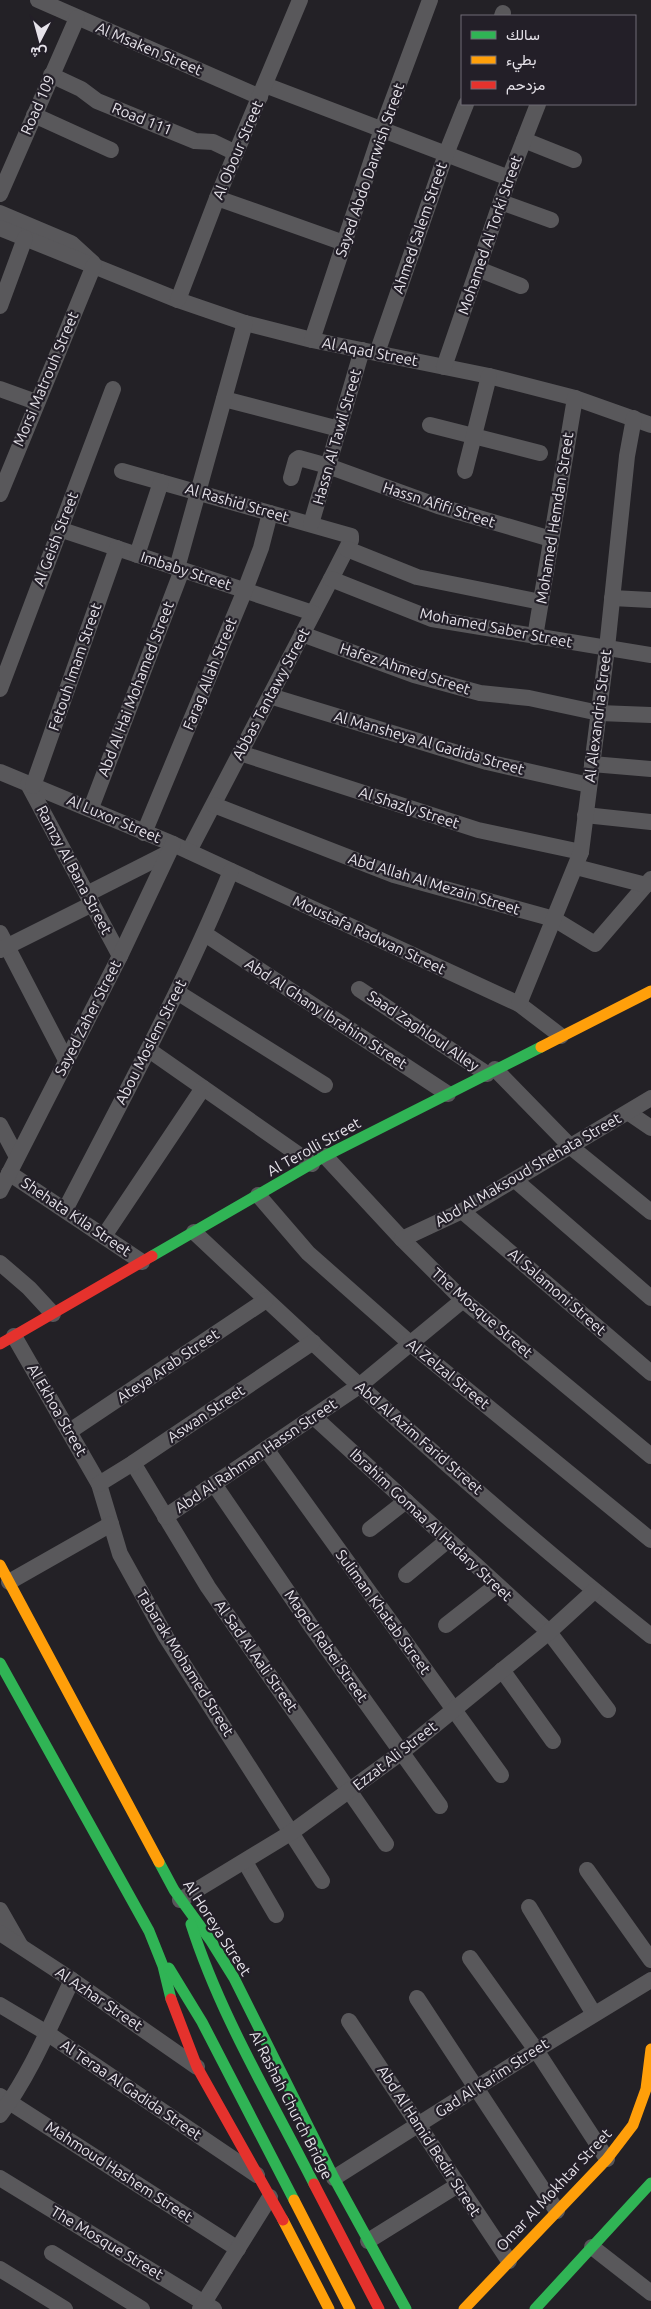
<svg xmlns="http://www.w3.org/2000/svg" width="651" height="2309" viewBox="0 0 651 2309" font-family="Ubuntu,Vazirmatn,sans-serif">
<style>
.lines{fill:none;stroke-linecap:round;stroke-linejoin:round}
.street{stroke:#59585b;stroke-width:16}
.fast{stroke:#30b455;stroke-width:11}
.slow{stroke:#ff9f0a;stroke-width:11}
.jam{stroke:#e5322d;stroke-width:11}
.labels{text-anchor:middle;stroke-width:4.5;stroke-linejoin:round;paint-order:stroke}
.street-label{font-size:15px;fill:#e6e3ea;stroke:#231f28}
</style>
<rect width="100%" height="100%" fill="#232126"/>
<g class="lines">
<g class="street">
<path d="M38,0L260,97"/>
<path d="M502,16L503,13"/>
<path d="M51,75L81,89L97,101L195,141L213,142L236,153"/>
<path d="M265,85L509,178"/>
<path d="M34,115L111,150"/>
<path d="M524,140L574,160"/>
<path d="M0,194L77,18"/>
<path d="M217,198L344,243"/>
<path d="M501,202L551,220"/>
<path d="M0,213L71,243L93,263"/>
<path d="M0,228L178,300L245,323L312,340L489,376L575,398L651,425"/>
<path d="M478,269L521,286"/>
<path d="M178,300L217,198L300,0"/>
<path d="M0,306L25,238"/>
<path d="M312,340L382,129L430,0"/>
<path d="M377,353L446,154L466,104"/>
<path d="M444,367L509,178L538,104"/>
<path d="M0,389L36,402"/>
<path d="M224,399L339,429"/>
<path d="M430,425L540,453"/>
<path d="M122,471L351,536V540L331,579L189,851"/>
<path d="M465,471L489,376"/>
<path d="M291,478L296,460L299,458L328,466L438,506L551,539"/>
<path d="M0,494L94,265"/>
<path d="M311,524L362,350"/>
<path d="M59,529L313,613"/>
<path d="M347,549L417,577L541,602"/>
<path d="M137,555L161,482"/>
<path d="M177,568L245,323"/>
<path d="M331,579L432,619L651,655"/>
<path d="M612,598L651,600"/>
<path d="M302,634L414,675L480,693L529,698L599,713L651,715"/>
<path d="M535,637L575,398"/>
<path d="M0,689L113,389"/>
<path d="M270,696L487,762L589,785"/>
<path d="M240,753L478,830L581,852"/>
<path d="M592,764L651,769"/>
<path d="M0,772L173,844L519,1004L561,1036"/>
<path d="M28,784L120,956"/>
<path d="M33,786L117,548"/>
<path d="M214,805L394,875L554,919L595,944L651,879"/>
<path d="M91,808L182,570"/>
<path d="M585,815L651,822"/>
<path d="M144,833L245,590L261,548L270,513"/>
<path d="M576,867L646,885"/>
<path d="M87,894L168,853"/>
<path d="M0,933L66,1060"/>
<path d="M205,934L448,1094"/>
<path d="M0,950L92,904"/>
<path d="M359,989L487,1074"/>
<path d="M177,992L325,1085"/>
<path d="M519,1004L581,852L607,648L627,456L634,418"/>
<path d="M149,1050L312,1164"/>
<path d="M495,1069L571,1147L651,1212"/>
<path d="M629,1113L651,1128"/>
<path d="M0,1125L17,1157"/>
<path d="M325,1156L402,1239L463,1300L651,1456"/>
<path d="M9,1173L142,1262"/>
<path d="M515,1180L651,1298"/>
<path d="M0,1191L120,956L173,844"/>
<path d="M258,1195L308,1253L411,1344L651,1540"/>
<path d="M65,1210C123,1098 183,988 231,871"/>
<path d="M462,1211L651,1373"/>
<path d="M194,1232C342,1371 492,1510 651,1636"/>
<path d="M104,1236L203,1088"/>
<path d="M402,1239L462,1211L651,1098"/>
<path d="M0,1263L29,1288L53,1314"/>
<path d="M14,1336L99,1484L120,1554L166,1637L322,1881"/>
<path d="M314,1417L549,1632L608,1710"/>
<path d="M70,1431L266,1300"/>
<path d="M266,1449L501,1775"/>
<path d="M133,1463L208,1587L386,1844"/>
<path d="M99,1484L133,1463L313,1342"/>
<path d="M214,1484L311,1626L440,1806"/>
<path d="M165,1517L359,1386L463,1300"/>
<path d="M370,1529L406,1501"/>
<path d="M406,1575L448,1540"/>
<path d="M9,1582L111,1524"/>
<path d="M446,1625L497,1585"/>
<path d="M502,1670L553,1741"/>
<path d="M245,1862L276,1915"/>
<path d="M587,1870L651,1960"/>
<path d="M180,1900L292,1832L402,1752L549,1632L594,1591"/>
<path d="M529,1907L594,2014"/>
<path d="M0,1910L20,1945"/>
<path d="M0,1933L72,1980L197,2067"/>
<path d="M470,1958L536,2050L607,2159"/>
<path d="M417,1998L557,2211"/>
<path d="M0,2005L47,2033L257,2175"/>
<path d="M349,2021L509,2261"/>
<path d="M0,2096L238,2249"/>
<path d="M0,2115C30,2075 50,2026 72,1980"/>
<path d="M0,2178L214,2309"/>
<path d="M334,2178L536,2050L651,1980"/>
<path d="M368,2241L458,2185"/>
<path d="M592,2247L651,2293"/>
<path d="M52,2253L142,2309"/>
<path d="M0,2269L65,2309"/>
<path d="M200,2309L270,2197"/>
</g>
<g class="fast">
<path d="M152,1256L325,1156L541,1047"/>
<path d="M0,1663L149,1931L163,1966L171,1999"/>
<path d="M159,1862L174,1890L211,1941L234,1978L334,2178L406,2309"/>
<path d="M191,1924C220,2015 271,2099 314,2184"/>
<path d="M169,1968L202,2022L294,2200"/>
<path d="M535,2309L651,2183"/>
</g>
<g class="slow">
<path d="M541,1047L651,991"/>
<path d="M0,1565L159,1862"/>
<path d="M294,2200L350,2309"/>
<path d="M283,2220L329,2309"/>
<path d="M464,2309L607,2159L633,2125L646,2089L651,2049"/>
</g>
<g class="jam">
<path d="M0,1344L152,1256"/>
<path d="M171,1999L197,2067L283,2220"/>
<path d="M314,2184L379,2309"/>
</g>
</g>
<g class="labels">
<g class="street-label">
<text transform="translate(149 49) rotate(23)" y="5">Al Msaken Street</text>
<text transform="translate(38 105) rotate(-66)" y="5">Road 109</text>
<text transform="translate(142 119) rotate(22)" y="5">Road 111</text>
<text transform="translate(238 150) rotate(-67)" y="5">Al Obour Street</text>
<text transform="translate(370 170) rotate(-71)" y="5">Sayed Abdo Darwish Street</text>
<text transform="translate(420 228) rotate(-71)" y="5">Ahmed Salem Street</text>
<text transform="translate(490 235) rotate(-71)" y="5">Mohamed Al Torki Street</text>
<text transform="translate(370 352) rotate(11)" y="5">Al Aqad Street</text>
<text transform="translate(46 379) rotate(-67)" y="5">Morsi Matrouh Street</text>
<text transform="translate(337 437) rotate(-74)" y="5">Hassn Al Tawil Street</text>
<text transform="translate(237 503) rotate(16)" y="5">Al Rashid Street</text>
<text transform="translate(439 505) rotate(18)" y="5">Hassn Afifi Street</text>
<text transform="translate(555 518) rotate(-81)" y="5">Mohamed Hemdan Street</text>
<text transform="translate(56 539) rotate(-69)" y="5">Al Geish Street</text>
<text transform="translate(186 571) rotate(18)" y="5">Imbaby Street</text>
<text transform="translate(496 628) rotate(11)" y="5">Mohamed Saber Street</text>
<text transform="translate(75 667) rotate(-71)" y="5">Fetouh Imam Street</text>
<text transform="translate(405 669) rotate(18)" y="5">Hafez Ahmed Street</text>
<text transform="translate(210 674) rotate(-68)" y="5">Farag Allah Street</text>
<text transform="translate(136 689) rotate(-69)" y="5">Abd Al Hai Mohamed Street</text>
<text transform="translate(271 694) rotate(-62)" y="5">Abbas Tantawy Street</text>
<text transform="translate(598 716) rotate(-83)" y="5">Al Alexandria Street</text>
<text transform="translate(429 743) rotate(16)" y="5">Al Mansheya Al Gadida Street</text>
<text transform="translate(409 808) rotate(18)" y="5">Al Shazly Street</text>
<text transform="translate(114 819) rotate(23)" y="5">Al Luxor Street</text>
<text transform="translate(74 870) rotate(62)" y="5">Ramzy Al Bana Street</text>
<text transform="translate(434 884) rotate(17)" y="5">Abd Allah Al Mezain Street</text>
<text transform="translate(369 935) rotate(25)" y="5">Moustafa Radwan Street</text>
<text transform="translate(326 1014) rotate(33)" y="5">Abd Al Ghany Ibrahim Street</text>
<text transform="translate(88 1018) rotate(-63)" y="5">Sayed Zaher Street</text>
<text transform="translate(423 1031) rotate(34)" y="5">Saad Zaghloul Alley</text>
<text transform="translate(151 1042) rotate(-63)" y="5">Abou Moslem Street</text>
<text transform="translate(314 1147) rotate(-29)" y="5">Al Terolli Street</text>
<text transform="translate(528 1170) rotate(-30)" y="5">Abd Al Maksoud Shehata Street</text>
<text transform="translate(76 1217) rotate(34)" y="5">Shehata Kila Street</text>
<text transform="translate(557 1292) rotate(41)" y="5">Al Salamoni Street</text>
<text transform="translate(482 1313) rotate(41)" y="5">The Mosque Street</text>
<text transform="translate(168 1366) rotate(-34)" y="5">Ateya Arab Street</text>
<text transform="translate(448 1374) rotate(39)" y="5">Al Zelzal Street</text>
<text transform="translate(57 1410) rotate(60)" y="5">Al Ekhoa Street</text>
<text transform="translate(206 1414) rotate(-34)" y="5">Aswan Street</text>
<text transform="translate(419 1438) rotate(41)" y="5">Abd Al Azim Farid Street</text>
<text transform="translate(256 1456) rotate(-34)" y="5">Abd Al Rahman Hassn Street</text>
<text transform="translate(431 1525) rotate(43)" y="5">Ibrahim Gomaa Al Hadary Street</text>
<text transform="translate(383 1612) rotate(54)" y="5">Suliman Khatab Street</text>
<text transform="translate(326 1646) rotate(55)" y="5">Maged Rabei Street</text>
<text transform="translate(256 1656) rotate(55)" y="5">Al Sad Al Aali Street</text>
<text transform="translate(185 1663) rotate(58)" y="5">Tabarak Mohamed Street</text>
<text transform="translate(395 1756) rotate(-38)" y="5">Ezzat Ali Street</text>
<text transform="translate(217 1928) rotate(57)" y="5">Al Horeya Street</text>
<text transform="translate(99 1999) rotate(34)" y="5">Al Azhar Street</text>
<text transform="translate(492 2078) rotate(-33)" y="5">Gad Al Karim Street</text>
<text transform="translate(131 2090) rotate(34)" y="5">Al Teraa Al Gadida Street</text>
<text transform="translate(291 2105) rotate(63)" y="5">Al Rashah Church Bridge</text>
<text transform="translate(429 2141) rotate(57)" y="5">Abd Al Hamid Bedir Street</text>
<text transform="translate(119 2172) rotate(33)" y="5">Mahmoud Hashem Street</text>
<text transform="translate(554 2190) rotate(-47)" y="5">Omar Al Mokhtar Street</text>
<text transform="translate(107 2243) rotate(31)" y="5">The Mosque Street</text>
</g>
</g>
<rect x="461" y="15" width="175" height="90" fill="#231f28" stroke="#716d76"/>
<rect x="471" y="31" width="25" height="8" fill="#30b455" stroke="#716d76"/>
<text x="506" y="40" font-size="15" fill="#e6e3ea">سالك</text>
<rect x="471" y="56" width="25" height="8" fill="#ff9f0a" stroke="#716d76"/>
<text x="506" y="65" font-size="15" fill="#e6e3ea">بطيء</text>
<rect x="471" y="81" width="25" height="8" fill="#e5322d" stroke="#716d76"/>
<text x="506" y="90" font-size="15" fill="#e6e3ea">مزدحم</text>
<g transform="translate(40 40) rotate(186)" stroke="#231f28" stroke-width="4" paint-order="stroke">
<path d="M0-4L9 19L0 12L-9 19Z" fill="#e6e3ea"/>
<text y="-8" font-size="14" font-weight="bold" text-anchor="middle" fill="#e6e3ea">ش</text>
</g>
</svg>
